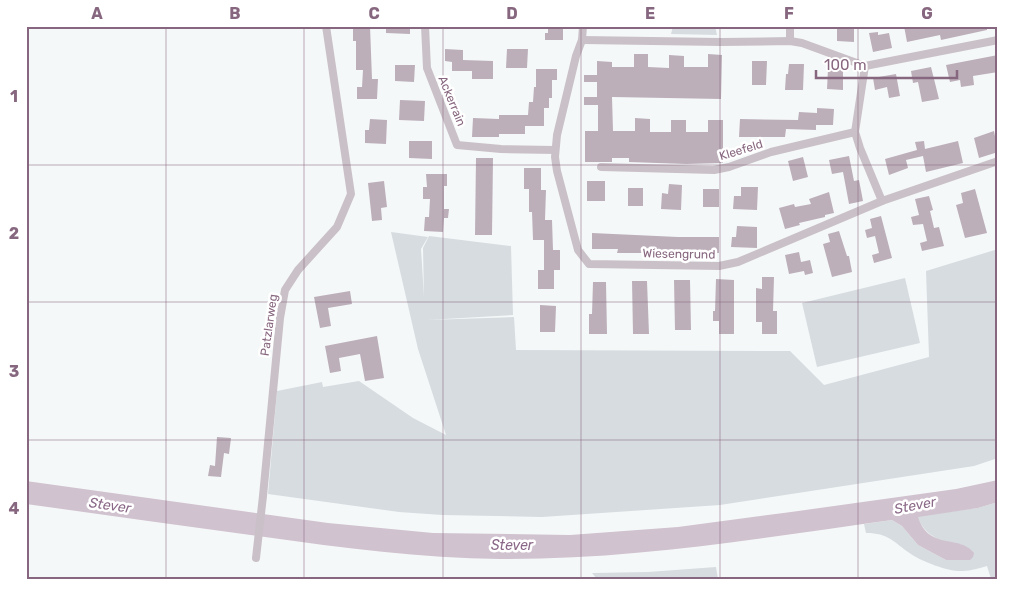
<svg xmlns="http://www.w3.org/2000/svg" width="1024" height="605" viewBox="0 0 1024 605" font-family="Rubik,sans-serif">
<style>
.green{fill:#d6dce0}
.water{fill:#d0c2cf}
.building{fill:#bcafba}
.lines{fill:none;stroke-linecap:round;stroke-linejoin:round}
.street{stroke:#cac1c8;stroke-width:8}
.grid{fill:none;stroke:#87677f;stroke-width:1;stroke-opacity:0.55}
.labels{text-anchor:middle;stroke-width:5;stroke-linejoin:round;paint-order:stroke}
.street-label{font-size:12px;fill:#87677f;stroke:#fff}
.water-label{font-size:14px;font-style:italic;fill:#8a6887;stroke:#fff}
.neatline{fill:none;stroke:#87677f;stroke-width:2}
.grid-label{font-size:16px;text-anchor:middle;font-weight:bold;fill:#87677f}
</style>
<rect width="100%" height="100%" fill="#f5f8f8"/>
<g class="green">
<path d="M673,26H715L717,35L671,34Z"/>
<path d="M391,232L428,237L421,249L424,297L423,248L429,236L511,246L513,315L427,320L514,317L516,350L790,351L824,385L929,357L926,271L998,249V458L974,466L720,505L542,517L442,515L399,512L268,494L277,391L322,382L323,387L359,381L413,418L446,435L418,349Z"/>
<path d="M905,278L920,343L817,367L802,303Z"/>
<path d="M998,502V579H991L987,566C979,568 971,571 963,571C949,572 923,562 911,554C893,542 889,533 866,533L864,524L892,520L902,526L918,545L946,560L963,545C943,543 925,537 917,516L978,508Z"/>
<path d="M716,567L718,579H597L592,573L648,572Z"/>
</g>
<path class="water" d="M998,480V502L978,508L918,517C929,551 960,534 974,553L973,557L970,560H946L918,545L902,526L892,520C761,538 633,560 500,559C421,558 343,548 265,537C185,526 106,515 26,504V481L328,523L433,533L570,535L678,527L791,512L956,489Z"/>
<g class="building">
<path d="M353,26H370L372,79H378L377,99H357V87H362L363,70H356V41H353Z"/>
<path d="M386,26H410V34L386,33Z"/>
<path d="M548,26H563V40H545V33H548Z"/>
<path d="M837,26H854V42L837,41Z"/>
<path d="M904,26H987V30L941,40L940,35L907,42Z"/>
<path d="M878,32V35L889,33L892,48L873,52L869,33Z"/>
<path d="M445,49L463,50V60L493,61V79H472V71H452V62L445,61Z"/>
<path d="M507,49H528L527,68H506Z"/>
<path d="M634,54H648V67L669,68V55L684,56V67H708V54L722,55L721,99L612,97L613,131H635V118L650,119V132H671V120H686V132H708V120H723V163L686,164L629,162V158H612V162H585V131H598V105H584V97H597V82H584V75H597V61L612,62V67H634Z"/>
<path d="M998,55V72L973,76L974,85L961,87L960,80L950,82L946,65Z"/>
<path d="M752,61H767L766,85H752Z"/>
<path d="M789,64H804L803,90H785L786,74H788Z"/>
<path d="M395,65H415L414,82L395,81Z"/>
<path d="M931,67L939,99L922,102L918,82L913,83L911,71Z"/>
<path d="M536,69H557V80H552V98H549V108H544V126H525V134H499V137H472L473,118L499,119V115H528L529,102H533L534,87H536Z"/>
<path d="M828,69H843V90L827,89Z"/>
<path d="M896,74L900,96L889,98L887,87L875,90L873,78Z"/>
<path d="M400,100L425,101L424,121L399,120Z"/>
<path d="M817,108L834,109L833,125H816V130L786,129L785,137H739L740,119L798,120L799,112L817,113Z"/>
<path d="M370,119L387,120L386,144L365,143V130H369Z"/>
<path d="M994,131L998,152L979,158L974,138Z"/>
<path d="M409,141H432V159L409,158Z"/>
<path d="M924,141L925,149L958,141L963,163L926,172L923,156L906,160L908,168L889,175L885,159L917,150L915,142Z"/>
<path d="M849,156L854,181L859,180L863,201L849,204L843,172L832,174L829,160Z"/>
<path d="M803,157L808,177L793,181L788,161Z"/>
<path d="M476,158H493L492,235H475Z"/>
<path d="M524,168H541V190H546L545,220H552L553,250H560V270H554V289H538V270H544V240H533L532,212H529V189H524Z"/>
<path d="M426,174H447V186H444V209H449L448,218H444L443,232L424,231L425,217H429L430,199H423V187H427Z"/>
<path d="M384,181L387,207L381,208L382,220L372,221L368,183Z"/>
<rect x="587" y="181" width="18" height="20"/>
<path d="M669,184L682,185L681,210L661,209L662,193L668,194Z"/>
<path d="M741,187H758L757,210L733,209L734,196H741Z"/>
<rect x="628" y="188" width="15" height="18"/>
<rect x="703" y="189" width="16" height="18"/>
<path d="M975,189L987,233L965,238L956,205L963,203L961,193Z"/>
<path d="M829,192L834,213L825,215V217L799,223L800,225L785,229L779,208L794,204L795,207L811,204L809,199Z"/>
<path d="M929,196L933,210L930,211L934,228L939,227L944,246L922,251L920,243L927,241L923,224L913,225L911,217L919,215L915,199Z"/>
<path d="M881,216L892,258L874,263L872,255L879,253L875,236L867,238L865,230L872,228L870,219Z"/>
<path d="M737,226L757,227V248L731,247L732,237H736Z"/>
<path d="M839,231L847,256H849L852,272L832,277L823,244L830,242L828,234Z"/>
<path d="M592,233L678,237H719V253H617L618,249H592Z"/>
<path d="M799,252L801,262L810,260L813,273L805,275L804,271L789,274L785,255Z"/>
<path d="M762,277H774L773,311H777V334H762V322H756V288L762,289Z"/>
<path d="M716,279L734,280V334H719V321H713V311H715Z"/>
<path d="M674,280H690L691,330H675Z"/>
<path d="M632,281H647L649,334H633Z"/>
<path d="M593,282H606L607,334H589V314H592Z"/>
<path d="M350,291L352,304L328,308L331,326L320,328L314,297Z"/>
<path d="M540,305L556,306L555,332H540Z"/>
<path d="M377,336L384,378L365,381L360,354L339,358L341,371L330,373L325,346Z"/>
<path d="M217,437L231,438L229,454L224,453L221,477L208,476L210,465L215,466Z"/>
</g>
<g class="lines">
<g class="street">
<path d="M425,26L427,68L457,145L501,149L555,150"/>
<path d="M583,26L582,40L576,56L557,135L555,157L557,171L578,250L589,264L719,266L738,262L882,201L998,161"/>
<path d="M582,40L721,42L790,41L802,43L865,66L998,40"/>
<path d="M790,41V26"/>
<path d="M865,66L855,132L860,148L882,201"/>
<path d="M601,167L714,170L729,167L771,152L855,132"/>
<path d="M256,558L263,496L280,318L285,290L298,270L337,227L351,194L326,26"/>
</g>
</g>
<path class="grid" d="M166,26V579M304,26V579M443,26V579M581,26V579M720,26V579M858,26V579M26,165H998M26,302H998M26,440H998"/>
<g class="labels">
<g class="street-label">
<text transform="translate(452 101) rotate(68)" y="4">Ackerrain</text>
<text transform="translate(741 150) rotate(-17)" y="4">Kleefeld</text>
<text transform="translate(679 254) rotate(1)" y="4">Wiesengrund</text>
<text transform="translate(269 325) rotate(-82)" y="4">Patzlarweg</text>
</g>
<g class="water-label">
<text transform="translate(110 505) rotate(8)" y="5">Stever</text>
<text transform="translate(915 505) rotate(-11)" y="5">Stever</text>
<text x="512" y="550">Stever</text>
</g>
</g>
<rect width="1024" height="605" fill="none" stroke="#ffffff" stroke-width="55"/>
<path d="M816 70v8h141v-8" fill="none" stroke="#87677f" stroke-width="2.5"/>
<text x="824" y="70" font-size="15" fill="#87677f" stroke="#ffffff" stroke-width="4" paint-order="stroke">100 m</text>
<rect x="28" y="28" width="968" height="550" class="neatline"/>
<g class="grid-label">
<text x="97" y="19">A</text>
<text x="235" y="19">B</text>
<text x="374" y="19">C</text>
<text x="512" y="19">D</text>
<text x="650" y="19">E</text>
<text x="789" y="19">F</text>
<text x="927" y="19">G</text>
<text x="14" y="102">1</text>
<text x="14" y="239">2</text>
<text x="14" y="377">3</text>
<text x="14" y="514">4</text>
</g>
</svg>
